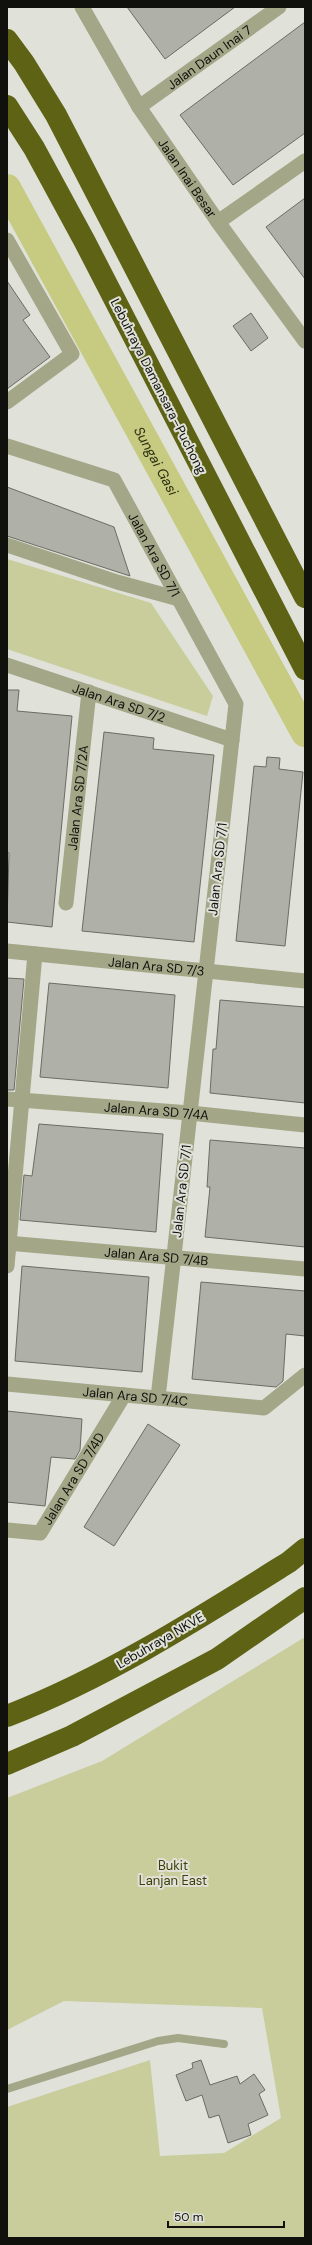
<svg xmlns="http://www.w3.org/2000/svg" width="312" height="2245" viewBox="0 0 312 2245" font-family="'DM Sans',sans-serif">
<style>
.green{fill:#c9cd9c}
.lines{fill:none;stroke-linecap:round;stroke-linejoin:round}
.river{stroke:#c6cb81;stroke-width:28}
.building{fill:#afb0a8;stroke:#6b6c64}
.service{stroke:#a3a687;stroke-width:8}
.minor{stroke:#a3a687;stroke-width:15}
.motorway{stroke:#5e6214;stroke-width:22}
.labels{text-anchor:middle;stroke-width:4;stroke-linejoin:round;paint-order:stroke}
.street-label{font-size:13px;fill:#10100d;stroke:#e0e1d9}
.park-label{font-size:13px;fill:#3f4106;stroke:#e0e1d9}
.water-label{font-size:14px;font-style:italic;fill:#2d2f0e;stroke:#e0e1d9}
</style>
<rect width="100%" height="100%" fill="#e0e1d9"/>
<g class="green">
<path d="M7,559L151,603L213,696L207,716L7,649Z"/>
<path d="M305,1637V2238H7V2107L150,2060L160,2156L224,2153L281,2118L262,2008L64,2001L7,2030V1798L102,1761Z"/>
</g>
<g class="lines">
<path class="river" id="s1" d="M7,188L305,733"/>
</g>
<g class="building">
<path d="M127,7H235L165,59Z"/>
<path d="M305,22V133L233,185L180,115Z"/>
<path d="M305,198V279L266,227Z"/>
<path d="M7,281L30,315L23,320L50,357L7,389Z"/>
<path d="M251,313L268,338L251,351L233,326Z"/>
<path d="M7,487L114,527L130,576L7,536Z"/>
<path d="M7,690H19L17,711L72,716L52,927L7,922L9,853L7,852Z"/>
<path d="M104,732L154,738L153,749L214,755L194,942L82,931Z"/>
<path d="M267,757L280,758L279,769L303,772L285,946L236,941L254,766L266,767Z"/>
<path d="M7,978L24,979L14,1090H7Z"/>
<path d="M49,983L175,995L168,1088L40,1077Z"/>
<path d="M220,1000L305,1007V1103L210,1093L213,1049H216Z"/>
<path d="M39,1124L163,1134L156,1232L20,1220L24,1175L32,1176Z"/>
<path d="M210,1140L305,1148V1247L205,1237L210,1187H207Z"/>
<path d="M22,1266L149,1277L142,1372L15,1361Z"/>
<path d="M201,1282L305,1291V1336L286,1334L283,1381L276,1387L192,1379Z"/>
<path d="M7,1411L82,1419L80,1450L75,1459L51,1457L45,1506L7,1502Z"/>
<path d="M148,1424L180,1445L114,1546L84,1527Z"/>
<path d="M201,2060L210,2085L237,2076L240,2084L254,2074L265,2090L259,2094L268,2115L248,2124L251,2135L228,2143L219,2115L209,2118L202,2095L186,2101L176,2075L193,2068L192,2063Z"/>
</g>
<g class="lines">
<path class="service" d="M7,2089L158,2041L178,2038L224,2044"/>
<g class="minor">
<path id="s2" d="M82,7L139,107L218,222L305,341"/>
<path id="s3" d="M139,107L279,7"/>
<path d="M218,222L305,161"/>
<path d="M7,240L72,354L7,402"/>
<path id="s4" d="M7,446L114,480L236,704L158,1398"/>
<path d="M7,545L117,582L179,599"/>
<path id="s5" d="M7,665L232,740"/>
<path id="s6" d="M66,903L89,692"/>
<path id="s7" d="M7,951L305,981"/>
<path id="s8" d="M7,1099L190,1113L305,1125"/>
<path id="s9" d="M7,1243L305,1269"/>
<path d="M7,1266L35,954"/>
<path id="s10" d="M7,1384L264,1408L305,1375"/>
<path id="s11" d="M7,1530L40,1533L124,1395"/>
</g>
<g class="motorway">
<path d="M7,40L24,63L56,115L305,597"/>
<path d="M7,106L34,148L85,242L305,669"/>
<path d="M7,1716C107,1677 198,1619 289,1562L305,1549"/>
<path d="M7,1764L72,1736L217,1659L305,1598"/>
</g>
</g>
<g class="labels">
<g class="street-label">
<text dy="5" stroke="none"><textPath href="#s3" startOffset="86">Jalan Daun Inai 7</textPath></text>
<text dy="5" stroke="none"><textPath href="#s2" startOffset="201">Jalan Inai Besar</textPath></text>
<text transform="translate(159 386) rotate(63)" y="5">Lebuhraya Damansara–Puchong</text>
<text dy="5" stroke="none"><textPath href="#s4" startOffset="197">Jalan Ara SD 7/1</textPath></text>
<text dy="5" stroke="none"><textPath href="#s5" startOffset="118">Jalan Ara SD 7/2</textPath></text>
<text dy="5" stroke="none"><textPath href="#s6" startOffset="106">Jalan Ara SD 7/2A</textPath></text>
<text transform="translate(217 869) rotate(-84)" y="5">Jalan Ara SD 7/1</text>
<text dy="5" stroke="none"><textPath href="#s7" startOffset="150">Jalan Ara SD 7/3</textPath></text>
<text dy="5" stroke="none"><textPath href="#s8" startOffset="150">Jalan Ara SD 7/4A</textPath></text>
<text transform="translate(181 1191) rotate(-84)" y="5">Jalan Ara SD 7/1</text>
<text dy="5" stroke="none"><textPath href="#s9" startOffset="150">Jalan Ara SD 7/4B</textPath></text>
<text dy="5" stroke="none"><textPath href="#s10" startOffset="129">Jalan Ara SD 7/4C</textPath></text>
<text dy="5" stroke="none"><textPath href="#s11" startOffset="97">Jalan Ara SD 7/4D</textPath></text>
<text transform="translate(160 1640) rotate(-30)" y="5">Lebuhraya NKVE</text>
</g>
<g class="park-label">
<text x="173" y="1870">Bukit<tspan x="173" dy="15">Lanjan East</tspan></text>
</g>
<g class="water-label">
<text dy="5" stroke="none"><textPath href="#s1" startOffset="311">Sungai Gasi</textPath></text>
</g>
</g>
<rect width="312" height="2245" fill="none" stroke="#10100d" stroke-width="16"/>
<path d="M168 2221v6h116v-6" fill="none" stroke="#10100d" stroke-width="2"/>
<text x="174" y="2221" font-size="12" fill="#10100d" stroke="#e0e1d9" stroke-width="3" paint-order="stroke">50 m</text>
</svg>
